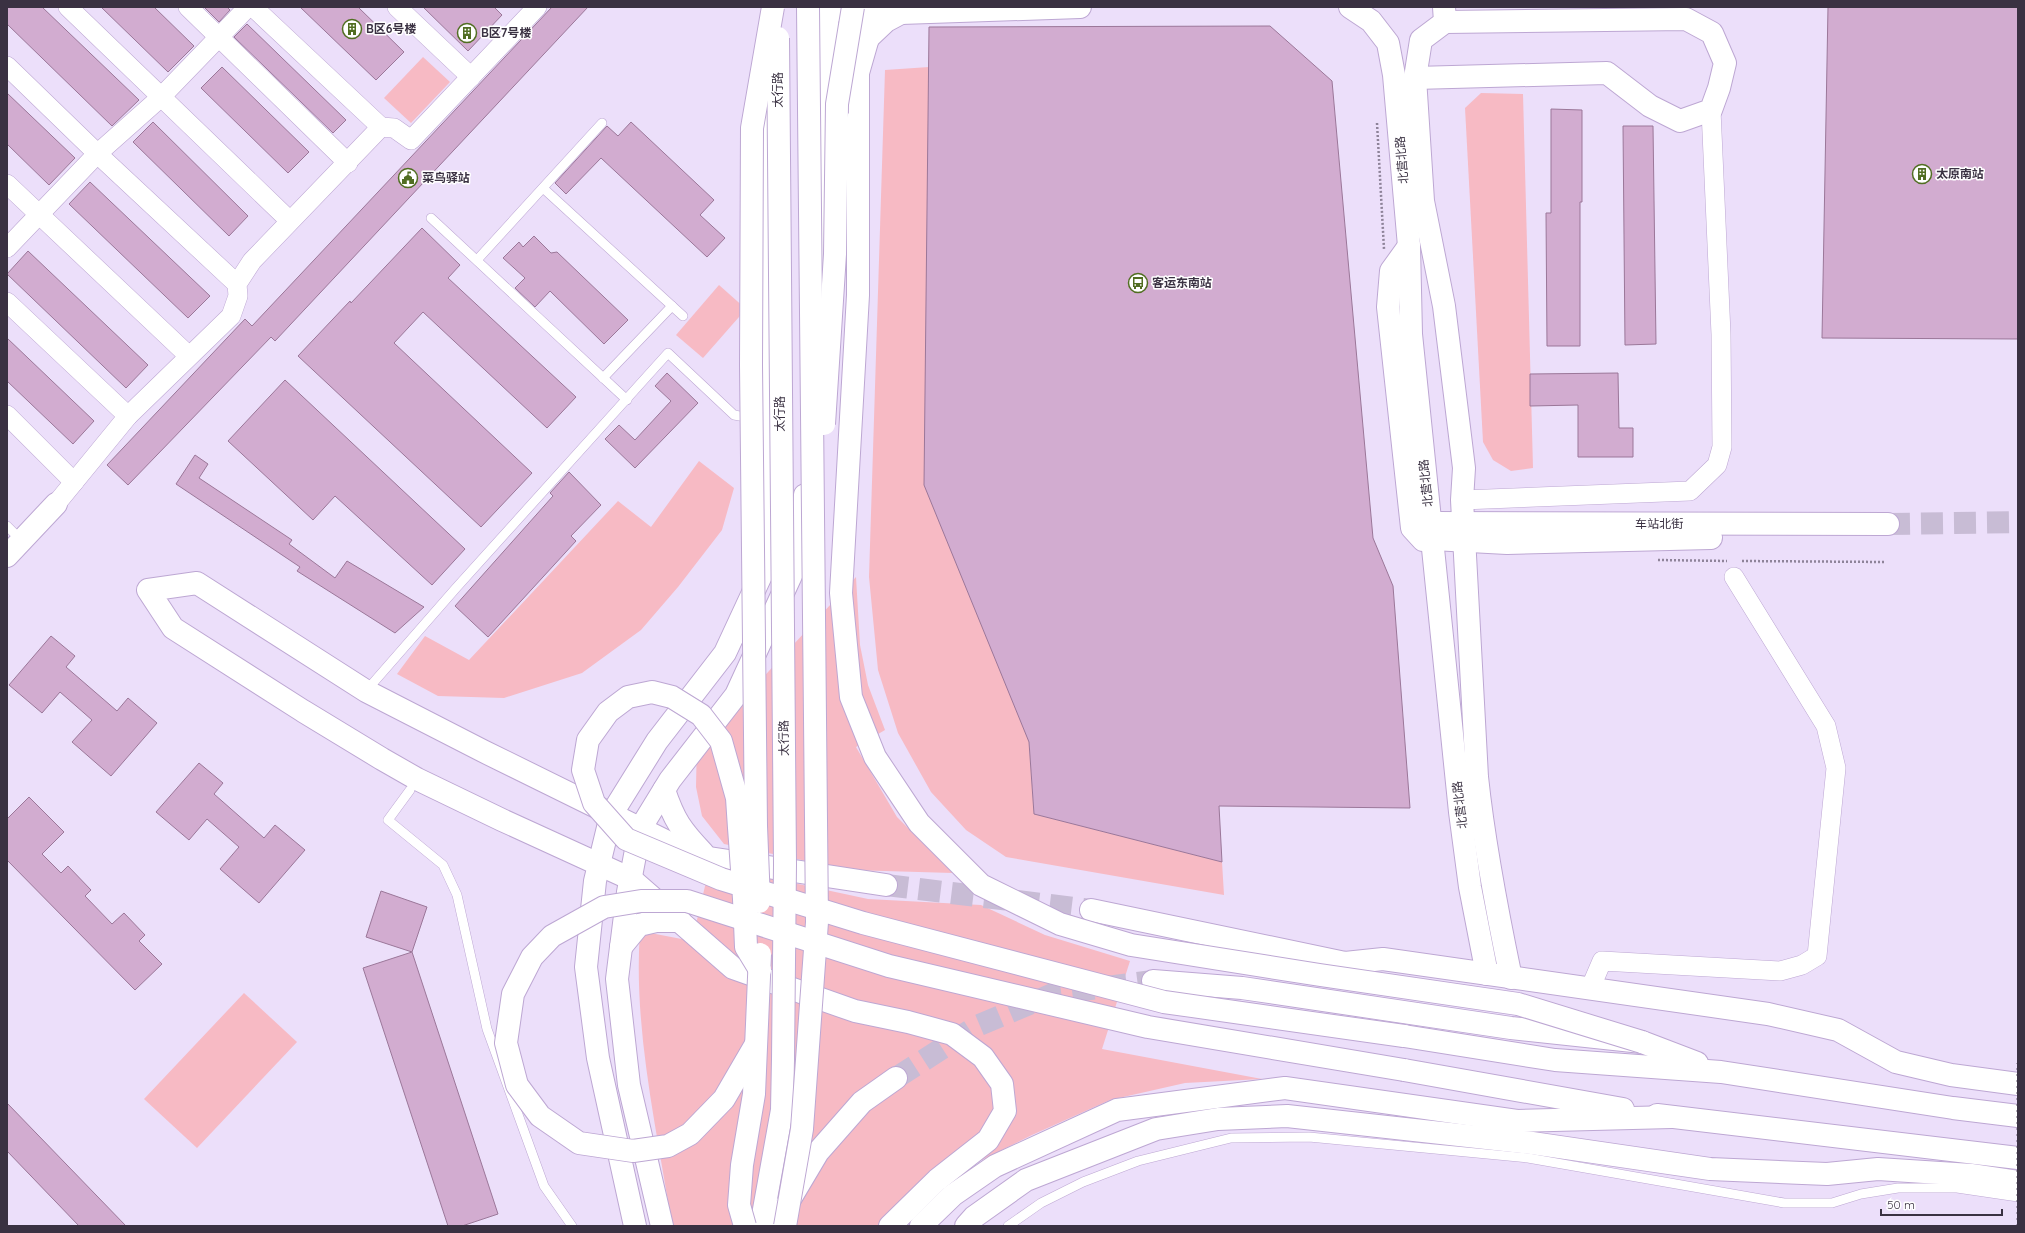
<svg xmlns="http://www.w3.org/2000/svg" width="2025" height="1233" viewBox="0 0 2025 1233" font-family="Quicksand,'Noto Sans SC',sans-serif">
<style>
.green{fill:#f7bac4}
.building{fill:#d2acd0;stroke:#9b7799}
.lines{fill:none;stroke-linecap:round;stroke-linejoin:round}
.secondary-tunnel{stroke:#c8bcd5;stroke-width:22;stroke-dasharray:22 11;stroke-linecap:butt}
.primary-tunnel{stroke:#c8bcd5;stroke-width:22;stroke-dasharray:22 11;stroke-linecap:butt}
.trunk-tunnel{stroke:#c8bcd5;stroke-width:22;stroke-dasharray:22 11;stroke-linecap:butt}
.service-casing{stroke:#bda7d3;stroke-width:10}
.minor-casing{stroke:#bda7d3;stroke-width:20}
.tertiary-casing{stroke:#bda7d3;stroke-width:24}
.secondary-casing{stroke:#bda7d3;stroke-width:24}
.primary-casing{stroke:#bda7d3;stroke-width:24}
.trunk-casing{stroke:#bda7d3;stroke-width:24}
.path{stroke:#8e8399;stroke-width:2.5;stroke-dasharray:2 2;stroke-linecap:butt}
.service{stroke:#fff;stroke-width:9}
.minor{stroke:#fff;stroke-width:19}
.tertiary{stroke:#fff;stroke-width:22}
.secondary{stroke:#fff;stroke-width:22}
.primary{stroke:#fff;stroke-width:22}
.trunk{stroke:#fff;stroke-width:22}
.rail{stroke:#71677b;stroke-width:3;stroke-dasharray:2 4;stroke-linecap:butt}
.trunk-bridge-casing{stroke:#bda7d3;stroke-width:24;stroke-linecap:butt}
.trunk-bridge{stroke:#fff;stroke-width:22}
.labels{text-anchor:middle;stroke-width:3;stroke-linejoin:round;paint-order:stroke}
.poi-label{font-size:12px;font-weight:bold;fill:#3a3142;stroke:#fff;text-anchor:start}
.street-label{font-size:12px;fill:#3a3142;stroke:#fff}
</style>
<rect width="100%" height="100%" fill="#ecdffa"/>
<g class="green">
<path d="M423,57L450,82L411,123L384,98Z"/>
<path d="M929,67L1029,742L1034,814L1222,862L1224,895L1006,857L966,830L931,792L898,733L878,670L869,577L885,70Z"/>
<path d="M1481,93L1523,94L1533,468L1511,471L1493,460L1483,442L1465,108Z"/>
<path d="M719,285L746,309L703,358L676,335Z"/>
<path d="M699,461L734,488L722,530L678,587L641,630L582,673L504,698L438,696L397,674L425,636L469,660L618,501L651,527Z"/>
<path d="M856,577L860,645L868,685L885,730L856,747L897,817L953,873L850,870L724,844L702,816L696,787L697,739L742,700Z"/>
<path d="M710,865L868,899L981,905L1045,935L1130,961L1102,1049L1262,1079L1185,1083L1110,1100L1032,1135L982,1160L968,1145L886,1226H672C657,1129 633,1029 640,931L692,941Z"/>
<path d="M244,993L297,1042L197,1148L144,1099Z"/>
</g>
<g class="building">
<path d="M7,7H42L139,100L112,126L7,24Z"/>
<path d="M101,7H154L194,46L168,72Z"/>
<path d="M204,7H227L230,10L219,22Z"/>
<path d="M300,7H358L404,52L376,80Z"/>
<path d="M423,7H494L502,15L468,51Z"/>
<path d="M552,7H588L275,341L271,337L128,485L107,465L245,319L252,326Z"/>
<path d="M1828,7H2018V339L1822,338Z"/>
<path d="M247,24L346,120L333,133L234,37Z"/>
<path d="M1270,26L1332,81L1373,538L1393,586L1410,808L1219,806L1222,862L1034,814L1029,742L924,485L929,27Z"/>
<path d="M222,67L309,152L288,173L201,88Z"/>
<path d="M7,93L75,158L49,185L7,144Z"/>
<path d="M1551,109L1582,110V202H1580V346H1547L1546,213H1551Z"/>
<path d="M153,122L248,216L229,236L133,142Z"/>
<path d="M631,122L714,200L700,215L725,238L707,257L601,158L566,194L555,183L607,126L618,136Z"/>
<path d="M1623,126H1653L1656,344L1625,345Z"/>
<path d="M90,182L210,296L188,318L69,204Z"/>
<path d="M422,228L460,265L448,278L576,397L547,428L423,312L394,343L532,473L481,527L298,356L350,301L351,303Z"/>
<path d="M534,236L551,253L557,252L628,320L604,344L550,291L535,307L515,288L525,278L503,258L519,242L523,247Z"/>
<path d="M28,251L148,365L126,388L7,274Z"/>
<path d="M7,338L94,421L73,444L7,381Z"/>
<path d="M667,373L698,403L635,468L605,439L619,425L635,440L671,401L655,386Z"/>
<path d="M1618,373L1619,428H1633V457H1578V405L1530,406V374Z"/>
<path d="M285,380L465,549L432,585L335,496L313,520L228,441Z"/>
<path d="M195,455L208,464L199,478L292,540L289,544L335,578L347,561L424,607L395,633L297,571L300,567L176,484Z"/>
<path d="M569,472L601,505L571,536L576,541L488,637L455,606L553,496L550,493Z"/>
<path d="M51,636L75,656L66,667L117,711L128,698L157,723L111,776L72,742L92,720L60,692L42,713L9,685Z"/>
<path d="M199,763L223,783L214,794L264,838L275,825L305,850L259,903L220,869L239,847L207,819L189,840L156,812Z"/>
<path d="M29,797L64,832L42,854L61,873L68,866L91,890L85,896L112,924L124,913L145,935L139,941L162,964L135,990L7,860V819Z"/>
<path d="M381,891L427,907L412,952L366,937Z"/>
<path d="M412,952L498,1214L462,1226H448L363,968Z"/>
<path d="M7,1103L126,1226H79L7,1151Z"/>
</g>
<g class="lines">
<path class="secondary-tunnel" d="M886,885L1091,910"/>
<path class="primary-tunnel" d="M1888,524L2018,522"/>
<path class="trunk-tunnel" d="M896,1078L977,1026L1053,994L1153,981"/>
<defs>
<g id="service">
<path d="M543,188L683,316"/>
<path d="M431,218L627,400"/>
<path d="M477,260L602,123"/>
<path d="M603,378L672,306"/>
<path d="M7,526L22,541"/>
<path d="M366,691L456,588L668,353L734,415L751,418"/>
<path d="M410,790L388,820L443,865L457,895L487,1029L544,1186L572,1226"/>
<path d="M1008,1226L1041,1203L1083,1182L1138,1161L1231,1138L1309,1137L1528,1158L1784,1203H1832L1861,1194L1898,1188H1957L2018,1197"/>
</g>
<g id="minor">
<path d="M68,7L290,221"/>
<path d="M188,7L348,163"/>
<path d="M253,7L381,127"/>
<path d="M397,7L471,77"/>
<path d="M7,66L103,159L237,284"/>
<path d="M7,184L189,356"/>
<path d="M7,248L97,154L160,98L248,7"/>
<path d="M7,302L128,416"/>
<path d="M7,415L74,482"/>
<path d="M1462,500L1690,491L1717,465L1722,447L1721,334L1711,110"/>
<path d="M56,504L128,416L231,316L238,296L237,284L252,261L381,127L394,128L411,140L537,7"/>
<path d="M1590,989L1602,961L1780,971L1802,965L1817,956L1836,768L1826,726L1734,577"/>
</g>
<path id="tertiary" d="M7,556L56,504"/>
<g id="secondary">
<path d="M820,7L823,10L901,13L1080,7"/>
<path d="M1350,7L1371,21L1388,43L1394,75L1409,246L1411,334L1460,812L1470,887L1487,974"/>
<path d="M1444,7L1445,22L1421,40L1415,78L1423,201L1444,306L1464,468L1462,500L1477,777C1484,844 1497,911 1511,978"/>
<path d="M1415,78L1607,73L1650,106L1680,121L1711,110L1719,88L1725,63L1712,33L1686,19L1445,22"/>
<path d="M1409,246L1391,271L1388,307L1412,528L1423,540L1433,539"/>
<path d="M822,293L823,18"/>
<path d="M664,790C674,820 681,830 703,853"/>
<path d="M886,885L696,856L483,751L366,691L197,583L148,590L173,628L303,711L382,759L417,779L502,820L631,879L733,968L855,1011L908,1022L952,1034L983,1057L1002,1084L1005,1111L988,1140L937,1180L890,1226"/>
<path d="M1091,910L1345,963L1383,959L1768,1014L1838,1030L1896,1062L1951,1075L2018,1084"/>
<path d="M621,947L639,925L656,921H680"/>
<path d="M635,1226L598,1058L586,967L595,881L611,815L657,741L725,653L764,569L772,492L768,421L763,98"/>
<path d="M662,1226L629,1085L617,979L628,892L640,829L670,780L736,695L799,558L805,495"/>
<path d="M966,1226L974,1217L1026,1180L1156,1129L1218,1119L1287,1116L1532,1143L1710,1169L1827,1174L1878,1169L1971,1175L2018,1182"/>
</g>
<g id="primary">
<path d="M867,41L877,7"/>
<path d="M1431,523L1888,524"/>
<path d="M1433,539L1507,543L1711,538"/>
</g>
<g id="trunk">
<path d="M823,10L844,76"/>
<path d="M858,119V73L868,38L886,21L901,13"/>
<path d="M1153,981L1242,988L1511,1028L1642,1042L1697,1063"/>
<path d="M1404,1036L1555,1060L1721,1072L1953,1108L2018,1116"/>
<path d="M1404,1070L1623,1109"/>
<path d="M1657,1115L2018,1158"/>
<path d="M761,1226L782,1110L783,1059"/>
<path d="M774,1226L818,1152L862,1102L896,1078"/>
<path d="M921,1226L953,1195L995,1166L1117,1110L1285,1088L1517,1121L1672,1117"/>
</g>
</defs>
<use href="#service" class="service-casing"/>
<use href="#minor" class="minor-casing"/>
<use href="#tertiary" class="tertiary-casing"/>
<use href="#secondary" class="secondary-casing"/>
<use href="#primary" class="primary-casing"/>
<use href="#trunk" class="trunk-casing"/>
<g class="path">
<path d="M1377,123L1384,249"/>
<path d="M1658,560L1727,561"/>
<path d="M1742,561L1884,562"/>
</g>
<use href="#service" class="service"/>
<use href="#minor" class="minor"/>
<use href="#tertiary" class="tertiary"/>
<use href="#secondary" class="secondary"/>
<use href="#primary" class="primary"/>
<use href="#trunk" class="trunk"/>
<path class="rail" d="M2018,1226V1063"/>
<defs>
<g id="trunk-bridge">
<path d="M778,38L785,864L783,1059"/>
<path d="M858,119V295L841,593L851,697L875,757L919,823L981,885L1060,924L1131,945L1320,975L1518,1004L1642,1042"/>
<path d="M824,424L835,254L837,104L853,7"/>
<path d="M759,902L756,826L751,365L752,128L773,7"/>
<path d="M760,970L746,947L744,899L740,841L739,828L737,798L721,741L701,715L672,697L652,692L628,697L608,712L588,740L583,770L594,803L626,839L721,879L863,923L1164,1002L1404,1036"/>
<path d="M756,1044L724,1099L690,1134L668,1146L633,1151L579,1143L540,1116L517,1085L506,1043L513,994L532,957L552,936L604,907L641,901H687L889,966L1148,1027L1404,1070"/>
<path d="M745,1226L739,1205L742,1165L754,1094L760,954"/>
<path d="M785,1226L802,1129L817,922L808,7"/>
</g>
</defs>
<use href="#trunk-bridge" class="trunk-bridge-casing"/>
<use href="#trunk-bridge" class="trunk-bridge"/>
</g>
<defs>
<symbol id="building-ring" viewBox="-11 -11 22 22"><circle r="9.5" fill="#fff" stroke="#516e22" stroke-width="1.5"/><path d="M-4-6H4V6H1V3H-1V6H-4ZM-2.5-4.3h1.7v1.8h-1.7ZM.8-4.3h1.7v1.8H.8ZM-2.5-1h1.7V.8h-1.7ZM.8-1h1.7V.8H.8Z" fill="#516e22"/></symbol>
<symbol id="civic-ring" viewBox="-11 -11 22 22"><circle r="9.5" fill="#fff" stroke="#516e22" stroke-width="1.5"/><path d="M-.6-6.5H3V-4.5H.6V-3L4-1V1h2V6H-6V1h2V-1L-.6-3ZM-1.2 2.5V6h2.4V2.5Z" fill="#516e22"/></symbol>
<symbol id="bus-ring" viewBox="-11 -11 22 22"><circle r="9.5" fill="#fff" stroke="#516e22" stroke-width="1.5"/><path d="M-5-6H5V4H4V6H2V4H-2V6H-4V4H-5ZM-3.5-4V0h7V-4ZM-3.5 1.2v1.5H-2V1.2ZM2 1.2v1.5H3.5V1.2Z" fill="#516e22"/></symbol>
</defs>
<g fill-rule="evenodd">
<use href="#building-ring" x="341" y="18" width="22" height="22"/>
<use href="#building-ring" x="456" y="22" width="22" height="22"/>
<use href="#building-ring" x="1911" y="163" width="22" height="22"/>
<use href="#civic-ring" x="397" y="167" width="22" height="22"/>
<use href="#bus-ring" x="1127" y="272" width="22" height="22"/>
</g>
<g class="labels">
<g class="poi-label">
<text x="366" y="33">B区6号楼</text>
<text x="481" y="37">B区7号楼</text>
<text x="1936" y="178">太原南站</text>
<text x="422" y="182">菜鸟驿站</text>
<text x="1152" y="287">客运东南站</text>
</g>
<g class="street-label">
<text transform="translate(778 90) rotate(-90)" y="4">太行路</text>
<text transform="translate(1402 160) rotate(-95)" y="4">北营北路</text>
<text transform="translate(780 414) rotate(-90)" y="4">太行路</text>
<text transform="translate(1426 483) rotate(-96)" y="4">北营北路</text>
<text x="1659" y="528">车站北街</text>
<text transform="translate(784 738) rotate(-91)" y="4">太行路</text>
<text transform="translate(1460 805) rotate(-97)" y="4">北营北路</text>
</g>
</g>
<rect width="2025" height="1233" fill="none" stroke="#3a3142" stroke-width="16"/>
<path d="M1881 1209v6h121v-6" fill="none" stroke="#3a3142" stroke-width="2"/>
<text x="1887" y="1209" font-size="12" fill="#3a3142" stroke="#ffffff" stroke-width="3" paint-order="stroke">50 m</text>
</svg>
